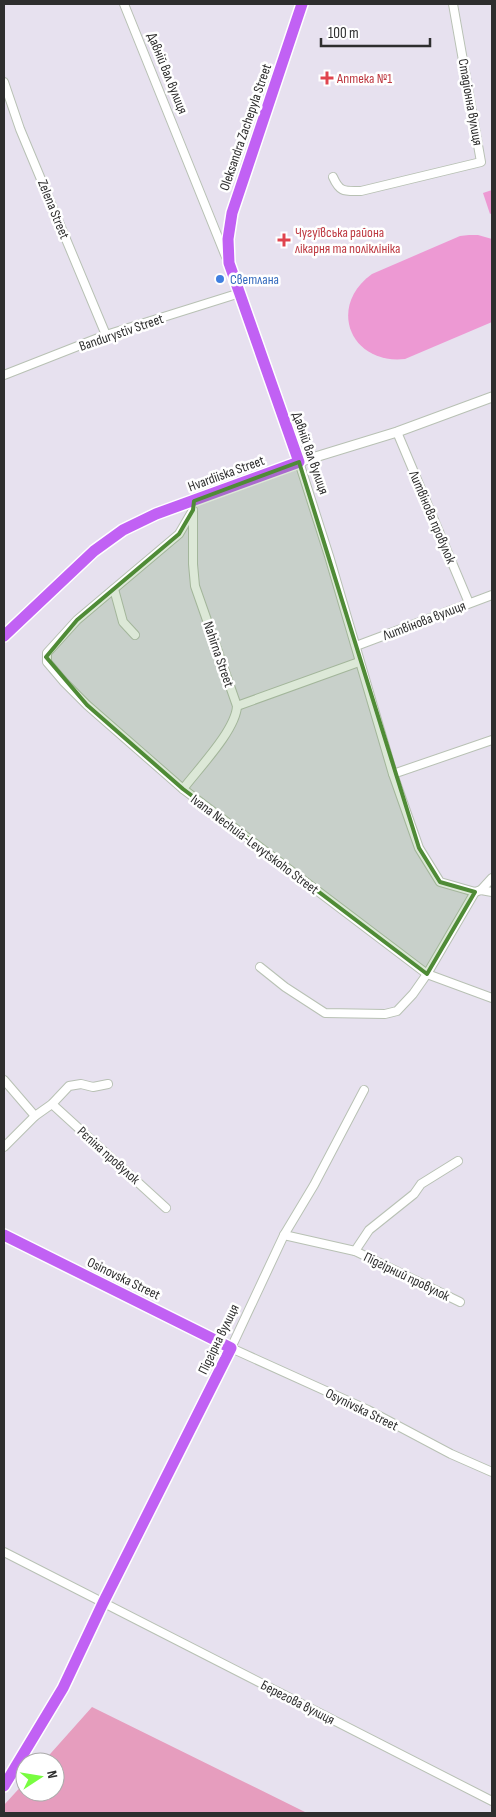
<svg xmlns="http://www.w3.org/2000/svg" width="496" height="1817" viewBox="0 0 496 1817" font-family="'Sofia Sans Condensed',sans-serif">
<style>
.green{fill:#e69dbe}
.pitch{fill:#ed99d3}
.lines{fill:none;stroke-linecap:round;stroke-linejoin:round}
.minor-casing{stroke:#b8c1b4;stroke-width:10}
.tertiary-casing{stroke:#b8c1b4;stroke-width:11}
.primary-casing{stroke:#fff;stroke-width:14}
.minor{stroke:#fff;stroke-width:8}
.tertiary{stroke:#fff;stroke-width:9}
.primary{stroke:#c161f4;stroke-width:11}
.marked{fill:#4f8b36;fill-opacity:0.2;stroke:#4f8b36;stroke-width:4;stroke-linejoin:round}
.health-dot{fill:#e0444e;stroke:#fff;stroke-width:2}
.shop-dot{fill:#3f7fe0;stroke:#fff;stroke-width:2}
.labels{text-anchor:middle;stroke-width:5;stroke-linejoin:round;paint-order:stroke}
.street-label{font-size:14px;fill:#2e2e2e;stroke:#fff}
.health-label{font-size:14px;fill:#be3a42;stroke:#fff;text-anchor:start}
.shop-label{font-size:14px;fill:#366cbe;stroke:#fff;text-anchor:start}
</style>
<rect width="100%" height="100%" fill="#e7e1ef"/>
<path class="green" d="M92,1707L307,1813H4V1805L25,1782V1792H55V1762H43Z"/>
<g class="pitch">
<path d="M492,190V213L490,214L483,193Z"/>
<path d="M469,235H478L492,239V322L405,359C350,365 327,306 372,274L460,236Z"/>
</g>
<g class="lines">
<defs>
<g id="minor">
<path d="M124,4L226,257"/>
<path d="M4,82L20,129L106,335"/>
<path d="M333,177C340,193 345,191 361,191L481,162L453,4"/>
<path d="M4,375L106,335L240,293"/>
<path d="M397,432L469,603"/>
<path d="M299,462L329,556L393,774L419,848L440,882L475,892L481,890L492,892"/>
<path d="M193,510L179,534L77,620L47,653V662L64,682L87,705L183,789L427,974L492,998"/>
<path d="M114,589L123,622L135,635"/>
<path d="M356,646L492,595"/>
<path d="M237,706L359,662"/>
<path d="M393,774L492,740"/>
<path d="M183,789C198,769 236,730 237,706L195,586L193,564V513"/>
<path d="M481,890L492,878"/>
<path d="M260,967L285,987L325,1013L385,1014L397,1011L413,994L427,974L475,892"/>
<path d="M4,1080L35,1116"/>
<path d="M364,1090L314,1185L284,1235L231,1348L368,1410L451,1454L492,1472"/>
<path d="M52,1104L166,1208"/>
<path d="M4,1147L35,1116L52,1104L69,1086L81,1084L93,1087L108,1084"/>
<path d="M284,1235L355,1251L460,1302"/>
<path d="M355,1251L369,1230L414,1194L421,1184L458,1161"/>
<path d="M4,1552L492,1801"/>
</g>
<path id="tertiary" d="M299,462L397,432L492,397"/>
<g id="primary">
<path d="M4,636L94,551L123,530L156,514L299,462L229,263L228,239L232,213L302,4"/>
<path d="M4,1235L231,1348L103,1603L63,1688L4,1786"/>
</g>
</defs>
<use href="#minor" class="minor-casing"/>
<use href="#tertiary" class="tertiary-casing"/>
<use href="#primary" class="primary-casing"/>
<use href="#minor" class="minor"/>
<use href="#tertiary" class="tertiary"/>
<use href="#primary" class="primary"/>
</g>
<path class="marked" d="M299,462L419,848L440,882L475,892L427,974L183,789L87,705L46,657L77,620L179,534L193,510L194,501Z"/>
<g class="health-dot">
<path d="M324.5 70.5h5v5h5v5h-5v5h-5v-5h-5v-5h5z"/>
<path d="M281.5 232.5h5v5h5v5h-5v5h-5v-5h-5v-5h5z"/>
</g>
<circle class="shop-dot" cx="220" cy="279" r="5"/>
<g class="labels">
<g class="street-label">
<text transform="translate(168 73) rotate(68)" y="5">Давній вал вулиця</text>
<text transform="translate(471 102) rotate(80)" y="5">Стадіонна вулиця</text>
<text transform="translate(245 127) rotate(-71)" y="5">Oleksandra Zachepyla Street</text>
<text transform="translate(54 209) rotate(68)" y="5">Zelena Street</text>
<text transform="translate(121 332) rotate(-19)" y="5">Bandurystiv Street</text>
<text transform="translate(311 453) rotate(71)" y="5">Давній вал вулиця</text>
<text transform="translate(226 473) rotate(-20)" y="5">Hvardiiska Street</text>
<text transform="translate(433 517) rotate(67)" y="5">Литвінова провулок</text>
<text transform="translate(424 620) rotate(-21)" y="5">Литвінова вулиця</text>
<text transform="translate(219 654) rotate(71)" y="5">Nahirna Street</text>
<text transform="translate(255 844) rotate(37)" y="5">Ivana Nechuia-Levytskoho Street</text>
<text transform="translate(109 1155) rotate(42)" y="5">Рєпіна провулок</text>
<text transform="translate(407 1276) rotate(26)" y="5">Підгірний провулок</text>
<text transform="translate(124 1278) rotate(26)" y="5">Osinovska Street</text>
<text transform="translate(218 1339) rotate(-64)" y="5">Підгірна вулиця</text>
<text transform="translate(362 1409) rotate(26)" y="5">Osynivska Street</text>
<text transform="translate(298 1702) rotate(27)" y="5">Берегова вулиця</text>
</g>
<g class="health-label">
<text x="337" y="83">Аптека №1</text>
<text x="295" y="237">Чугуївська района<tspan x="295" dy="16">лікарня та поліклініка</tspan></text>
</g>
<g class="shop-label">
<text x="230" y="284">Светлана</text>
</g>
</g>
<rect width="496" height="1817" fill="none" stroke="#2e2e2e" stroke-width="10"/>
<g transform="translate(40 1777) rotate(78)"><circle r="24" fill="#ffffff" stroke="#ababab"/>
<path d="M0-4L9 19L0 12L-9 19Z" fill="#78fd40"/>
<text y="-8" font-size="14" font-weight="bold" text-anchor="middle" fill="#2e2e2e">N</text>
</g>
<path d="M321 38v8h109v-8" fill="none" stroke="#2e2e2e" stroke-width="2.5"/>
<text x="328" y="38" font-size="15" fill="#2e2e2e" stroke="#ffffff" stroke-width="4" paint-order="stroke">100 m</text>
</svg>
